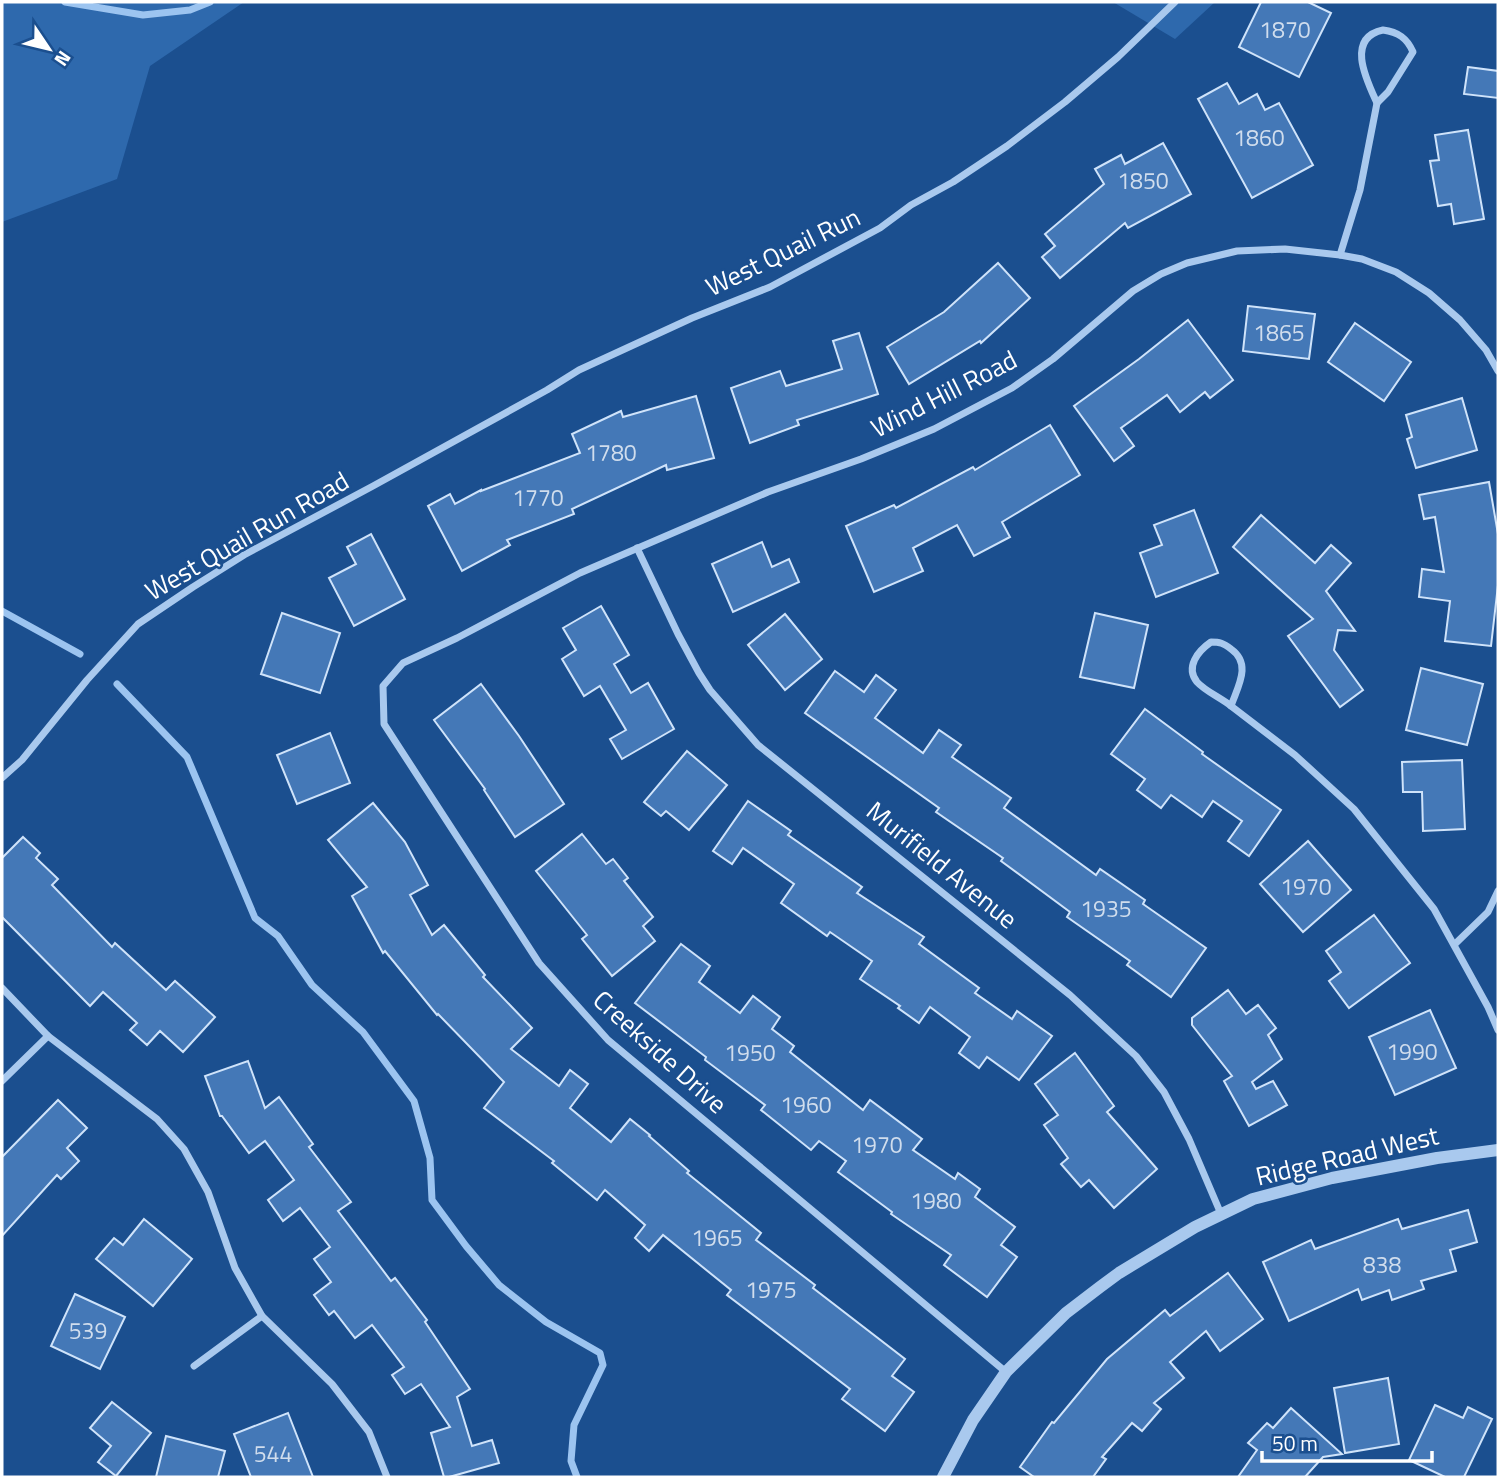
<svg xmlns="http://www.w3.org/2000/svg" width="1500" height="1479" viewBox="0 0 1500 1479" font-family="'Titillium Web',sans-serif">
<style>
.green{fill:#2e69ad}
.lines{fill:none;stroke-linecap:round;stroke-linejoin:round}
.stream{stroke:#9cc4f0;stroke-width:7}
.building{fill:#4478b7;stroke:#cfe3fa;stroke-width:2}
.minor{stroke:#a9c9ee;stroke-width:7}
.tertiary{stroke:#a9c9ee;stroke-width:12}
.labels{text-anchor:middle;stroke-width:5;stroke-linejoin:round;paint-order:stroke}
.number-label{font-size:23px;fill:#d0dded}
.street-label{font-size:26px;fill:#fff;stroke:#1b4f8f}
</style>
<rect width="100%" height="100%" fill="#1b4f8f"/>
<g class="green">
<path d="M2,2H244L150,66L117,179L2,222Z"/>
<path d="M1113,2H1215L1175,39Z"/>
</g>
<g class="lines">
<g class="stream">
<path d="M65,2L143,15L190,10L210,2"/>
<path d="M2,611L80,654"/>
<path d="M117,684L187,757L255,918L278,936L312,985L363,1032L414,1101L430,1158L432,1200L466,1246L499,1285L546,1322L600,1353L603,1365L574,1425L571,1461L577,1477"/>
</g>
</g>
<g class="building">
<path d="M1261,2H1308L1331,13L1299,77L1239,47Z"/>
<path d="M1468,67L1498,71V98L1464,94Z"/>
<path d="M1227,83L1239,104L1257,94L1265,110L1279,103L1313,165L1252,198L1198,99Z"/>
<path d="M1468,130L1484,219L1454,224L1451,204L1438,206L1430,161L1439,160L1435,135Z"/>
<path d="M1163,143L1191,194L1128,228L1125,223L1060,278L1042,257L1055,246L1045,234L1104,184L1095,169L1121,155L1125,164Z"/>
<path d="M998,263L1030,298L981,343L980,341L909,384L887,347L944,312Z"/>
<path d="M1248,306L1315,314L1309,359L1243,351Z"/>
<path d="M1188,320L1233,380L1210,398L1205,392L1180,412L1167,395L1121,428L1134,446L1114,461L1074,406L1139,359Z"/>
<path d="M1355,323L1411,362L1384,401L1328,362Z"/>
<path d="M859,333L878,394L797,420L799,425L750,443L731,388L780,371L786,386L842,369L833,341Z"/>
<path d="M696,396L714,458L667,470L666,465L572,509L574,514L507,540L510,545L462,571L428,506L450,494L455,504L481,490V491L580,453L572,434L621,411L623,417Z"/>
<path d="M1462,398L1477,450L1416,468L1407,439L1412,437L1406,415Z"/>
<path d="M1050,425L1080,475L1002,522L1010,537L974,556L957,525L913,548L923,571L874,592L846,526L894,505L896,508L973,467L975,470Z"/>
<path d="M1489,482L1498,534V585L1491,646L1445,641L1450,601L1419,597L1422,569L1444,572L1435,517L1424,519L1419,495Z"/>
<path d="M1194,510L1218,573L1156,597L1140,553L1162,545L1154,525Z"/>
<path d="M1261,515L1315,563L1331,545L1351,563L1326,591L1355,631L1338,630L1334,650L1363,690L1340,707L1288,636L1313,619L1233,547Z"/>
<path d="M371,534L405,599L354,626L329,578L356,564L347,547Z"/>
<path d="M762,542L772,567L789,559L799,582L733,612L712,564Z"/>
<path d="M601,606L629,655L614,664L631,693L648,683L674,729L622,759L610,739L626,730L600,686L584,696L562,659L576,650L563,628Z"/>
<path d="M282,613L340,633L320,693L261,674Z"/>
<path d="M1095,613L1148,625L1134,688L1080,677Z"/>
<path d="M785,614L822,659L785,690L748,645Z"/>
<path d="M1421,668L1483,684L1467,745L1406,730Z"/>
<path d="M835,671L864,692L876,675L896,690L875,718L923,753L939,730L961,745L952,757L1011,798L1004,808L1096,875L1100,869L1145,900L1143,904L1206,948L1171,997L1127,965L1130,961L1067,917L1070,912L1001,861L1003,858L936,812L939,808L805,713Z"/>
<path d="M481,684L519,736L564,804L515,837L484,790L485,789L434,720Z"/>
<path d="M1145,709L1203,752L1202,754L1281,810L1249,856L1228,841L1242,821L1213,801L1202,817L1171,795L1161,808L1137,790L1145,779L1111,754Z"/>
<path d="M330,733L350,783L297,804L277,755Z"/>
<path d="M687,751L727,785L689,830L666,811L661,816L644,802Z"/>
<path d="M1462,760L1465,829L1423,831L1422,792H1403L1402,762Z"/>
<path d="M748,801L791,831L788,835L862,887L857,893L924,937L919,944L979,988L975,993L1012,1019L1017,1011L1052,1036L1019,1080L987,1057L979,1068L959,1053L970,1037L930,1007L919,1023L898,1008L900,1006L860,979L872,961L830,932L827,936L781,903L794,884L743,848L732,864L713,851Z"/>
<path d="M373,803L405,842L428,885L410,895L432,935L444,925L485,975L483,977L532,1028L511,1049L559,1086L570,1070L588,1084L570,1108L611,1142L630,1119L650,1135L649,1136L689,1171L687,1173L761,1233L756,1240L815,1285L813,1288L905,1359L892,1376L914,1392L885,1431L842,1399L850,1389L727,1295L731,1290L663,1235L649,1251L635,1238L645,1225L605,1190L597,1200L552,1163L554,1161L484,1108L504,1082L438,1014L437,1015L385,951L383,953L352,896L367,887L328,840Z"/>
<path d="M582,834L606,864L613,859L628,878L624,881L653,917L643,926L655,941L612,976L582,939L587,935L536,871Z"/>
<path d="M23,837L40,853L36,858L58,879L52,885L112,947L115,943L166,990L175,981L215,1017L183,1052L160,1031L147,1045L130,1030L137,1023L103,992L90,1006L2,917V858Z"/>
<path d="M1308,841L1351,890L1303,932L1260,884Z"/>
<path d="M1374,915L1410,963L1349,1008L1329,981L1341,972L1326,951Z"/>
<path d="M681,944L710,966L699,982L740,1013L753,996L780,1017L772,1029L794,1046L790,1052L863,1110L870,1100L922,1139L913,1150L955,1179L958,1173L980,1189L975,1197L1015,1227L1001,1245L1017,1257L987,1297L944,1265L951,1255L891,1214L892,1212L838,1172L846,1161L819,1141L811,1150L761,1110L765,1105L705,1060L706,1057L635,1003Z"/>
<path d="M1228,990L1246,1014L1258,1005L1276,1028L1268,1035L1282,1059L1252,1082L1256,1089L1273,1081L1287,1105L1249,1126L1224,1081L1232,1076L1192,1025V1018Z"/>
<path d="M1430,1010L1456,1068L1395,1095L1369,1037Z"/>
<path d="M1075,1053L1114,1106L1107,1112L1157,1169L1114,1208L1089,1180L1081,1187L1061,1164L1068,1158L1044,1125L1058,1115L1035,1084Z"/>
<path d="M248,1061L265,1108L279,1097L313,1144L309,1147L351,1202L338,1211L391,1281L395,1278L427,1320L425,1322L470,1389L457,1397L472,1446L492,1440L499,1463L449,1477H444L431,1433L450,1427L421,1384L405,1394L392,1375L404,1367L372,1325L355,1338L334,1311L329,1315L314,1295L331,1282L314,1259L330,1247L300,1208L283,1221L268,1200L294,1180L265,1141L249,1153L222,1116H220L205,1076Z"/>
<path d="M58,1100L87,1128L67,1148L79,1161L61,1179L57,1175L2,1236V1157Z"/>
<path d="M1468,1210L1477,1242L1450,1250L1456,1271L1421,1281L1424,1289L1392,1300L1389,1290L1362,1300L1358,1289L1289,1321L1263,1262L1311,1240L1315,1249L1398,1219L1402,1229Z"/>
<path d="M144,1219L192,1259L153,1306L96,1259L114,1238L123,1245Z"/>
<path d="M1228,1273L1263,1319L1220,1351L1206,1331L1170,1362L1184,1378L1154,1403L1161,1409L1142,1431L1132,1423L1102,1457L1106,1459L1093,1477H1034L1020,1467L1052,1422L1054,1423L1107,1359L1165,1310L1170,1316Z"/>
<path d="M75,1294L125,1317L100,1369L51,1346Z"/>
<path d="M1388,1378L1399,1444L1345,1453L1334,1388Z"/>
<path d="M112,1402L151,1433L116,1476L98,1462L111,1446L90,1428Z"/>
<path d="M1435,1405L1463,1418L1468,1407L1492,1419L1464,1477H1445L1409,1460Z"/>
<path d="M1291,1408L1342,1454L1323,1457L1305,1477H1238L1257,1450L1248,1443L1267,1423L1273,1428Z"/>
<path d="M288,1413L313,1477H251L234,1434Z"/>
<path d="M166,1436L225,1451L218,1477H156Z"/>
</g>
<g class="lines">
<g class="minor">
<path d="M1383,30C1398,32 1407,38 1413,52L1388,92L1377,103C1367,81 1345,38 1383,30Z"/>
<path d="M1340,255L1360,190L1377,103"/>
<path d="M637,548L678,634L699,673L710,690L758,745L1070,995L1136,1056L1164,1092L1189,1139L1221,1214"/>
<path d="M1211,642C1220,642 1223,643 1231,649C1252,664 1238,686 1231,706C1221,698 1205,691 1197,682C1185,667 1198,651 1211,642Z"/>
<path d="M1231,706L1295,755L1354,809L1434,909L1488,1007L1498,1030"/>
<path d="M2,778L22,760L87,680L138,624L193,587L244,555L373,486L547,390L579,370L692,318L770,287L880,228L911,205L953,182L1007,146L1065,102L1118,57L1175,2"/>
<path d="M1455,944L1488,912L1498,891"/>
<path d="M2,988L48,1036L157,1119L184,1149L208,1192L235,1268L262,1316L332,1384L369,1432L387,1477"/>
<path d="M2,1081L48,1036"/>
<path d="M194,1366L262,1316"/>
<path d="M1006,1372L608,1040L539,963L384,724L383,686L403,663L457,638L580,573L768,492L861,459L934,429L1012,388L1053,359L1133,291L1161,274L1187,263L1237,251L1285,249L1340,255L1362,259L1396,272L1429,293L1460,320L1486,350L1498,371"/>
</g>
<path class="tertiary" d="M943,1477L973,1420L1006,1372L1066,1313L1100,1287L1119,1273L1195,1227L1253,1199L1332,1178L1437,1158L1498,1150"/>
</g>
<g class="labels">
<g class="number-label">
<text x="1285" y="38">1870</text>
<text x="1259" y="146">1860</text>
<text x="1143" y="189">1850</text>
<text x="1279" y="341">1865</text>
<text x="611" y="461">1780</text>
<text x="538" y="506">1770</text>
<text x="1306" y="895">1970</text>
<text x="1106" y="917">1935</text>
<text x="1412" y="1060">1990</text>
<text x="750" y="1061">1950</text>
<text x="806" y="1113">1960</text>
<text x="877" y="1153">1970</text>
<text x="936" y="1209">1980</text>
<text x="717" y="1246">1965</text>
<text x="1382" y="1273">838</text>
<text x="771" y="1298">1975</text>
<text x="88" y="1339">539</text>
<text x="273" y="1462">544</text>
</g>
<g class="street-label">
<text transform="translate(783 252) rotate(-26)" y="9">West Quail Run</text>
<text transform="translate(944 394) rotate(-27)" y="9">Wind Hill Road</text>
<text transform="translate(247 536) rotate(-30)" y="9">West Quail Run Road</text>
<text transform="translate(942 865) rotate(39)" y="9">Murifield Avenue</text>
<text transform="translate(660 1052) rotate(42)" y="9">Creekside Drive</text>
<text transform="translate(1347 1156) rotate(-13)" y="9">Ridge Road West</text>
</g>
</g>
<rect width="1500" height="1479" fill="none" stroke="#ffffff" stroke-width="7"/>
<g transform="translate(49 49) rotate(125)" stroke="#1b4f8f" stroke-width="5" paint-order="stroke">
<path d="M0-5L12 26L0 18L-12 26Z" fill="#ffffff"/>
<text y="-10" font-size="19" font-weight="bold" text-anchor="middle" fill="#ffffff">N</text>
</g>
<path d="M1262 1451v10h170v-10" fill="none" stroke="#ffffff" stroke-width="3.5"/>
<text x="1272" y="1451" font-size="21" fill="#ffffff" stroke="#1b4f8f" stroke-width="5" paint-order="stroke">50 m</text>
</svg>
